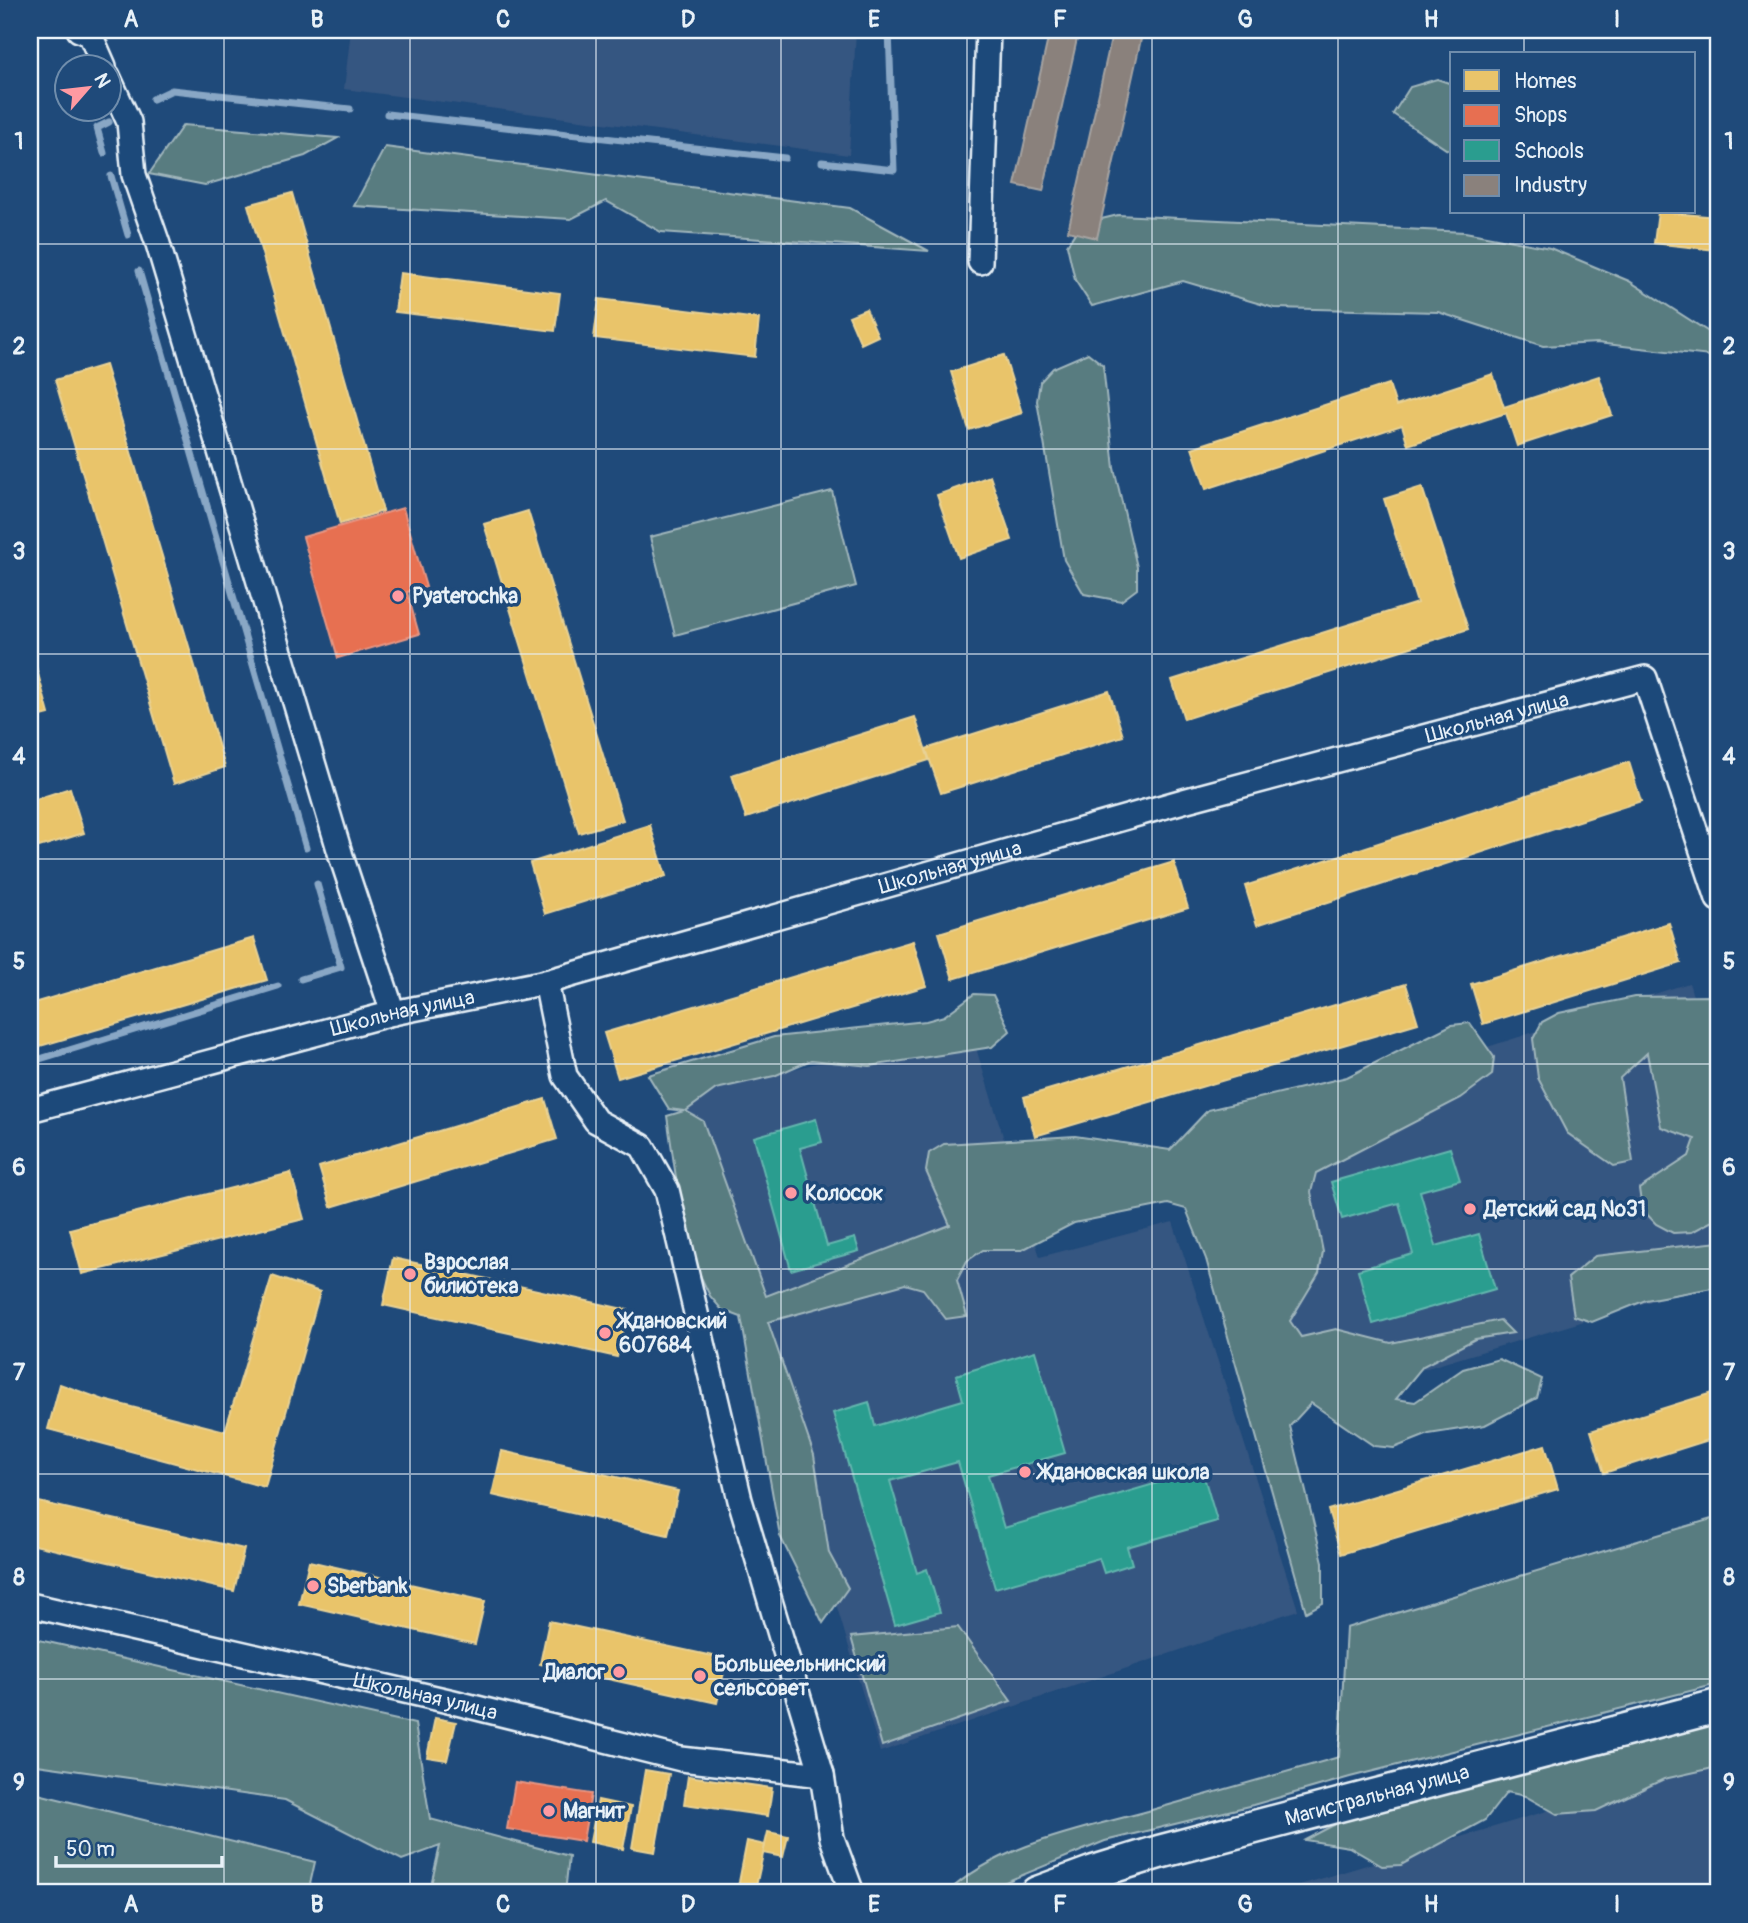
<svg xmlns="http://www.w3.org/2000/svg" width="1748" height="1923" viewBox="0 0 1748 1923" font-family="Pangolin,sans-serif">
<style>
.built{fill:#365681}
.green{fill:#597b80;stroke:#a0b6bc;stroke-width:2}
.homes{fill:#e9c46a;stroke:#e9d295;stroke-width:2}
.shops{fill:#e76f51;stroke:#e79683;stroke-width:2}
.schools{fill:#2a9d8f;stroke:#63b6ae;stroke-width:2}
.industry{fill:#8a817c;stroke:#a6a3a1;stroke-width:2}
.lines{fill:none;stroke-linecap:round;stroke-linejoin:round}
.stream{stroke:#89a7c5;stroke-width:7}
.street-casing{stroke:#e8f1f8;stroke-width:28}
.secondary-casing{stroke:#e8f1f8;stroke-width:37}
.street{stroke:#1f4a7a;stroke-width:23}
.secondary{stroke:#1f4a7a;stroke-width:32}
.grid{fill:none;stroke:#e8f1f8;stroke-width:2;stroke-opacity:0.55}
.poi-dot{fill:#ff9aa2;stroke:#1f4a7a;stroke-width:2.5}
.labels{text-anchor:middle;stroke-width:7;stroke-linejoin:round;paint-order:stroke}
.poi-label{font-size:21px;font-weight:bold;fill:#e8f1f8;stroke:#1f4a7a;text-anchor:start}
.street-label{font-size:21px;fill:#e8f1f8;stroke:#1f4a7a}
.neatline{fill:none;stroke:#e8f1f8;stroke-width:2.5}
.grid-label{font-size:23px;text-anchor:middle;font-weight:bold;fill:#e8f1f8}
</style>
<rect width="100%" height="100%" fill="#1f4a7a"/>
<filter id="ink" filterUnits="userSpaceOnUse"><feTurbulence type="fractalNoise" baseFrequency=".0143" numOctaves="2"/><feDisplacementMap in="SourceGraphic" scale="14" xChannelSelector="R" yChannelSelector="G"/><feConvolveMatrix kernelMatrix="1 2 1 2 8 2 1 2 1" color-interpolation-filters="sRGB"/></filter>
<g filter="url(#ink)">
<g class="built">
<path d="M351,30H856L849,155L344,89Z"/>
<path d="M1689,983L1718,1077V1281L1284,1411L1200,1138Z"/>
<path d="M968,1022L1040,1257L1173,1222L1298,1610L880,1752L756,1334L680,1100Z"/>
<path d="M1718,1760V1893H1273Z"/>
</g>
<g class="green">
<path d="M1437,79L1452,84V151L1446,149L1393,114L1410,87Z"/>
<path d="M183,125L338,138L305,156L205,185L149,174Z"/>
<path d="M385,147L850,208L929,251L661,232L606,201L571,219L354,206Z"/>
<path d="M1118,215L1465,232L1550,248L1629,281L1718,338V357L1597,343L1543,346L1438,312L1274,308L1183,281L1092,306L1075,280L1067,245L1081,224Z"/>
<path d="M1088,353L1103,365L1114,468L1137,567V589L1121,601L1084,594L1064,560L1037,401L1040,382L1053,368Z"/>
<path d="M832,491L856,586L675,635L650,537Z"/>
<path d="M974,994L993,995L1010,1031L992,1047L870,1066L811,1060L774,1076L716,1089L686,1111L703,1121L766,1296L950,1225L926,1171L929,1153L944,1144L1075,1136L1170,1150L1208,1110L1347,1077L1451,1025L1470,1023L1494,1057L1492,1075L1461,1098L1316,1173L1311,1192L1323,1252L1319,1273L1290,1321L1301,1337L1336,1329L1391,1343L1500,1320L1513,1333L1475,1339L1423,1366L1396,1399L1415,1402L1463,1369L1499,1359L1542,1379L1537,1398L1485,1425L1429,1434L1394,1448L1374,1446L1311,1403L1290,1426L1323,1562V1603L1306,1612L1206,1259L1186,1209L1168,1204L1074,1223L1022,1250H983L967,1261L957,1280L967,1316L946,1319L923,1289L905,1284L768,1322L814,1455L829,1553L848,1588L823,1623L780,1536L741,1317L722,1310L710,1296L686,1246L667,1116L684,1111L669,1109L648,1075L774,1037L926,1021L944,1016Z"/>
<path d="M1711,996L1718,998V1218L1692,1232L1673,1233L1656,1224L1642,1209L1639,1189L1689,1156L1695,1139L1661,1127L1647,1053L1620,1078L1633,1162L1614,1166L1567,1133L1538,1078L1533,1039L1542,1022L1559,1013L1634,997Z"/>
<path d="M1718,1242V1287L1646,1300L1592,1322L1574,1316L1568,1278L1595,1256Z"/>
<path d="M1718,1517V1684L1350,1777L1253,1805L1105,1841L991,1888L984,1893H947C997,1845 1082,1829 1148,1811C1212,1793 1276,1775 1339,1757L1346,1628Z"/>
<path d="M958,1627L1011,1701L882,1746L851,1637Z"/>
<path d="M30,1638L415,1724L430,1819L569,1856L565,1893H454L430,1889L440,1846L402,1860L285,1800L37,1765L30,1761Z"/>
<path d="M1718,1717V1767L1664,1779L1596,1811L1557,1814L1525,1796L1507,1792L1485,1820L1401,1865L1382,1866L1349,1847L1305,1840L1366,1808Z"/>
<path d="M30,1792L315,1862L308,1893H30Z"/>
</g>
<g class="homes">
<path d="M292,193L383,511L340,524L248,205Z"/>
<path d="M1658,212L1718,217L1715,250L1654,243Z"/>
<path d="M400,273L560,293L555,331L395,312Z"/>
<path d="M599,299L759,319L755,357L594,338Z"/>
<path d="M866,309L878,336L861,344L849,316Z"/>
<path d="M1004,355L1022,413L969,430L951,372Z"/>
<path d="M105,365L225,767L174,784L55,380Z"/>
<path d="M1493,374L1504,407L1599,376L1612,415L1517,446L1506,413L1408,445L1402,425L1206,489L1192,448L1389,384L1396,406Z"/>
<path d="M990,476L1012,540L959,558L937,495Z"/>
<path d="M1422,487L1468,629L1184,719L1172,680L1417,603L1384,499Z"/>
<path d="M528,511L623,820L579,833L484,524Z"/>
<path d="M30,652H32L49,714L30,719Z"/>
<path d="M1109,691L1123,736L941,793L926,749Z"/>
<path d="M915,717L929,760L746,818L732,775Z"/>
<path d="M1629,762L1641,801L1257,925L1245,886Z"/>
<path d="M70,788L84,833L39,847L30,819V801Z"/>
<path d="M650,825L666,876L545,914L530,863Z"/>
<path d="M1174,862L1188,908L953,979L939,933Z"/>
<path d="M1669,923L1681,963L1483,1024L1471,984Z"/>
<path d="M254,938L267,980L30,1049V1004Z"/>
<path d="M913,941L926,986L618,1078L604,1033Z"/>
<path d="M1406,984L1418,1023L1035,1136L1024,1097Z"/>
<path d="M545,1099L557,1139L331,1207L319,1167Z"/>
<path d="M291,1173L304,1219L82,1274L70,1229Z"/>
<path d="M393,1258L628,1310L617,1357L383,1305Z"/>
<path d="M272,1276L320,1292L265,1487L48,1429L60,1384L104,1400L225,1431Z"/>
<path d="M1718,1391V1437L1604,1473L1591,1431Z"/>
<path d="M1545,1445L1558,1489L1341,1554L1328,1510Z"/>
<path d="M502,1451L678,1491L668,1535L492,1495Z"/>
<path d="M30,1500L244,1549L234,1591L30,1544Z"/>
<path d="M309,1561L485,1601L475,1644L299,1604Z"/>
<path d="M549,1621L727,1659L717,1703L540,1664Z"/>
<path d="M435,1718L456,1722L447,1760L427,1757Z"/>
<path d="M645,1770L669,1774L655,1852L632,1848Z"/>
<path d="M688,1776L772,1788L768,1816L684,1804Z"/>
<path d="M598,1800L631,1807L623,1849L590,1842Z"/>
<path d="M768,1832L788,1836L783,1857L763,1853Z"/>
<path d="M747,1841L765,1845L755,1891L738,1887Z"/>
</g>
<g class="shops">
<path d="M403,508L426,587L407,592L419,634L338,658L303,537Z"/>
<path d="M515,1782L591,1794L583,1841L507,1829Z"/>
</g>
<g class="schools">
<path d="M816,1119L822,1142L800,1148L827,1246L855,1238L859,1251L791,1270L754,1137Z"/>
<path d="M1450,1148L1460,1180L1420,1191L1436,1246L1479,1234L1495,1289L1373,1324L1358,1270L1413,1254L1399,1203L1342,1219L1331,1182Z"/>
<path d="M1035,1351L1065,1453L988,1475L1004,1528L1202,1470L1217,1521L1127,1547L1132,1564L1104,1573L1099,1558L995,1588L958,1462L890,1481L917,1573L927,1569L940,1612L895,1625L833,1413L869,1402L875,1426L963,1400L956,1375Z"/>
</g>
<g class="industry">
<path d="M1050,30H1079L1043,191L1015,185Z"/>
<path d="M1113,30H1143L1097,238L1068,231Z"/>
</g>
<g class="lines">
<g class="stream">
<path d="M153,99L172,90L350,109"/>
<path d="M387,114L785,158"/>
<path d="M104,153L97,128L109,122"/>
<path d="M822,162L894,170L889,30"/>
<path d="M111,176L128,235"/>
<path d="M139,271L306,848"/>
<path d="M301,979L341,967L317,884"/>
<path d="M30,1062L278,986"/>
</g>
<defs>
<g id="street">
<path d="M79,30L90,34L104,66"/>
<path d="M108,76L129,122L134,175L158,244L341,856L393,1013"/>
<path d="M980,262L988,30"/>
<path d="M546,982L565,1076L596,1121L642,1146L667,1190L740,1500L822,1775L832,1838L852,1893"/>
<path id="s1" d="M30,1110L393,1013L546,982L1187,800L1645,678L1718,899"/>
<path id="s2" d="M30,1605L453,1702L681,1759L822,1775"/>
</g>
<g id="secondary">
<path id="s3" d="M1037,1893L1094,1872L1159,1852L1718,1706"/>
</g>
</defs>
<use href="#street" class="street-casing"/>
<use href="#secondary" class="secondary-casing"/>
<use href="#street" class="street"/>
<use href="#secondary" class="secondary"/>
</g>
</g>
<path class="grid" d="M224,30V1893M410,30V1893M596,30V1893M781,30V1893M967,30V1893M1152,30V1893M1338,30V1893M1524,30V54M1524,212V1893M30,244H1718M30,449H1718M30,654H1718M30,859H1718M30,1064H1718M30,1269H1718M30,1474H1718M30,1679H1718"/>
<g class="poi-dot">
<circle cx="398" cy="596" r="7"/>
<circle cx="791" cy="1193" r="7"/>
<circle cx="1470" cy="1209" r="7"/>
<circle cx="410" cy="1274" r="7"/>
<circle cx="605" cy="1333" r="7"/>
<circle cx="1025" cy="1472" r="7"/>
<circle cx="313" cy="1586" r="7"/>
<circle cx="619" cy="1672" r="7"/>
<circle cx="700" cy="1676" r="7"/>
<circle cx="549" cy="1811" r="7"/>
</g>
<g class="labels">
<g class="poi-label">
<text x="412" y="603">Pyaterochka</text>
<text x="805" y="1200">Колосок</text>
<text x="1484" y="1216">Детский сад №31</text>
<text x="424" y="1269">Взрослая<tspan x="424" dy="24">билиотека</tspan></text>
<text x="619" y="1328">Ждановский<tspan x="619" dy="24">607684</tspan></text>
<text x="1039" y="1479">Ждановская школа</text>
<text x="327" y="1593">Sberbank</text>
<text x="714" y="1671">Большеельнинский<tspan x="714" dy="24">сельсовет</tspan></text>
<text x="605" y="1679" text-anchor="end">Диалог</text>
<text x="563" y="1818">Магнит</text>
</g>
<g class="street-label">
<text dy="7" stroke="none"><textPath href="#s1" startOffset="1519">Школьная улица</textPath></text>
<text dy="7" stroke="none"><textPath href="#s1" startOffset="952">Школьная улица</textPath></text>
<text dy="7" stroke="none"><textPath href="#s1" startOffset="385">Школьная улица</textPath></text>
<text dy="7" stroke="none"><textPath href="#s2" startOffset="406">Школьная улица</textPath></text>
<text dy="7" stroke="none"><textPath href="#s3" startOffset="354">Магистральная улица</textPath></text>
</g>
</g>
<rect width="1748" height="1923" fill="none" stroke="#1f4a7a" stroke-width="77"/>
<rect x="1450" y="52" width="245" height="161" fill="#1f4a7a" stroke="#6f8dac" stroke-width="2"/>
<rect x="1464" y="70" width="35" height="21" fill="#e9c46a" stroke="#6f8dac" stroke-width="2"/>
<text x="1514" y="88" font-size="21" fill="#e8f1f8">Homes</text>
<rect x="1464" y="105" width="35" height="21" fill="#e76f51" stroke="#6f8dac" stroke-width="2"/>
<text x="1514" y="122" font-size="21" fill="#e8f1f8">Shops</text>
<rect x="1464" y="140" width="35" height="21" fill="#2a9d8f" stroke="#6f8dac" stroke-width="2"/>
<text x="1514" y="158" font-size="21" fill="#e8f1f8">Schools</text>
<rect x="1464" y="175" width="35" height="21" fill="#8a817c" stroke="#6f8dac" stroke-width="2"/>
<text x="1514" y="192" font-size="21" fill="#e8f1f8">Industry</text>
<g transform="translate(88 88) rotate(62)"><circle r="33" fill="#1f4a7a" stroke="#6f8dac" stroke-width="2"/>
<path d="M0-5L12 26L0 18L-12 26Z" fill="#ff9aa2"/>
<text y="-10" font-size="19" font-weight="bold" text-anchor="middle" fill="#e8f1f8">N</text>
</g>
<path d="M56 1856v10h166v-10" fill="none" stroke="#e8f1f8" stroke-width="3.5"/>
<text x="66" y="1856" font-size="21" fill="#e8f1f8" stroke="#1f4a7a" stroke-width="5" paint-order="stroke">50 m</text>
<rect x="38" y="38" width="1672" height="1846" class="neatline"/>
<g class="grid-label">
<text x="131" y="27">A</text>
<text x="317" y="27">B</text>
<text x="503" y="27">C</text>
<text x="688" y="27">D</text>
<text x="874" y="27">E</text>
<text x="1060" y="27">F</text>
<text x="1245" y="27">G</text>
<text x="1431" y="27">H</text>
<text x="1617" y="27">I</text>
<text x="19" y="149">1</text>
<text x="1729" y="149">1</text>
<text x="19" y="354">2</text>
<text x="1729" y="354">2</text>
<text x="19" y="559">3</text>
<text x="1729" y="559">3</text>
<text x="19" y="764">4</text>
<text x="1729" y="764">4</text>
<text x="19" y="969">5</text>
<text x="1729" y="969">5</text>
<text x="19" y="1175">6</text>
<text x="1729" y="1175">6</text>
<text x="19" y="1380">7</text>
<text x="1729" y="1380">7</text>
<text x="19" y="1585">8</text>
<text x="1729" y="1585">8</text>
<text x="19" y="1790">9</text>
<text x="1729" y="1790">9</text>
<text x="131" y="1912">A</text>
<text x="317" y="1912">B</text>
<text x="503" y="1912">C</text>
<text x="688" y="1912">D</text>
<text x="874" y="1912">E</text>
<text x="1060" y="1912">F</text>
<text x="1245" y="1912">G</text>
<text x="1431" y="1912">H</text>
<text x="1617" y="1912">I</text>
</g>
</svg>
